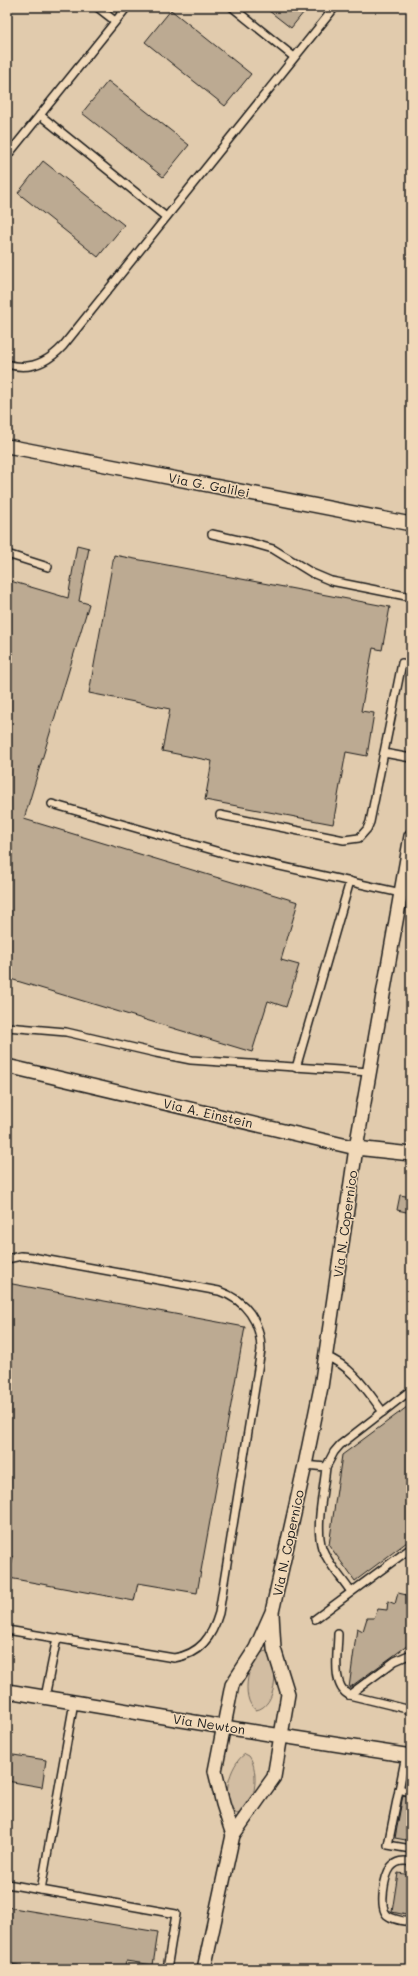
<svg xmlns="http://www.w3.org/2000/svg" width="418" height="1976" viewBox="0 0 418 1976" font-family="Mali,sans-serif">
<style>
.built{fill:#e1cbad}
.green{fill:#d2bda2;stroke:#776c5f}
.building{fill:#bcaa92;stroke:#1c1c1c}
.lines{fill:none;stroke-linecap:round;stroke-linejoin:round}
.service-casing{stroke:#1c1c1c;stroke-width:10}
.minor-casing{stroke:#1c1c1c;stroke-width:16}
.service{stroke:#f1d9b9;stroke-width:7}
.minor{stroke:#f1d9b9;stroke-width:13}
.labels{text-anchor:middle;stroke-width:3;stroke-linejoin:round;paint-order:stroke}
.street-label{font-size:13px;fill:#1c1c1c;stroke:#f1d9b9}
</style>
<rect width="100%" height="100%" fill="#f1d9b9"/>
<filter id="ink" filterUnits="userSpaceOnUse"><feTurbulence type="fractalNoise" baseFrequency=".025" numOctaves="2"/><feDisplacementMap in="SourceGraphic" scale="8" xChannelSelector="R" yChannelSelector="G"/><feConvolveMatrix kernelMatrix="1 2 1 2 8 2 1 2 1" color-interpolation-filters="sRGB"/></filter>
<g filter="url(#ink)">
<rect class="built" x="7" y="7" width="404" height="1962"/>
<g class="green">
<path d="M267,1651C280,1663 277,1707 256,1710C239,1700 248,1652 267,1651Z"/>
<path d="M245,1754L249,1756C260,1770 256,1811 237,1814C218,1804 230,1763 245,1754Z"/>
</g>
<g class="building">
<path d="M264,7H308L291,28Z"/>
<path d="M171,10L251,74L225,106L145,42Z"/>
<path d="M108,81L189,145L163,177L82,113Z"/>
<path d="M43,161L124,225L98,257L18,193Z"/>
<path d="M77,545L89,548L79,601L89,604L24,819L298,902L281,960L299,965L286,1007L268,1001L252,1052L7,978V580L68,598Z"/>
<path d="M114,555L390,607L382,650L373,648L361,711L374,713L367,756L346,752L333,824L205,800L212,761L162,751L170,709L89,693Z"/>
<path d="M400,1195L411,1197V1213L397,1210Z"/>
<path d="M7,1283L245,1327L197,1593L138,1583L134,1601L9,1578L13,1557L7,1555Z"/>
<path d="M411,1404V1539L355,1581L329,1545L342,1455Z"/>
<path d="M398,1593L411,1596V1643L349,1688L357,1628L363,1631L367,1618H374L378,1609L387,1610L388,1601L395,1604Z"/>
<path d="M7,1754L46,1760L42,1787L7,1781Z"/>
<path d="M403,1795L411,1797V1841L395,1838Z"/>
<path d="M398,1873L411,1875V1916L392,1912Z"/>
<path d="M7,1907L158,1932L153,1965L126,1961L124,1969H36L7,1963Z"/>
</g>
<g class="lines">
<defs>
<g id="service">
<path d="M97,7L115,21"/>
<path d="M232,7L294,57"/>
<path d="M40,115L166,217"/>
<path d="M7,156L127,7"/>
<path d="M7,364C29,371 48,362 63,346L335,7"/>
<path d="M212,534L252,543L273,549L312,573L331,581L411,597"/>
<path d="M7,554L48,567"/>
<path d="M384,753L411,758"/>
<path d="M52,804L230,855L401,893"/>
<path d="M220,815L344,840L359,838L367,829L370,822L402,663"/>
<path d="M7,1027L66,1032L156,1053L191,1060L370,1072"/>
<path d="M296,1068L350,881"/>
<path d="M7,1259L21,1256L32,1257L219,1291C246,1300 261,1322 261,1350L219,1613C212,1637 200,1654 174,1658L7,1630"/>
<path d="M325,1356C352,1366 366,1389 383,1412"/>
<path d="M305,1465L326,1467C324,1490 315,1526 322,1548C328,1564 342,1578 351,1592"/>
<path d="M326,1467L334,1452L340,1445L411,1390"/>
<path d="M315,1619L411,1548"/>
<path d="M338,1634C338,1651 331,1686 349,1695L411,1710"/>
<path d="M349,1695L395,1661L411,1654"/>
<path d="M45,1697L57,1638"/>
<path d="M74,1702L41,1890L176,1914L167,1969"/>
<path d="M406,1755L388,1845L411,1849"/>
<path d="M399,1789L411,1792"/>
<path d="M411,1862C404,1860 396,1861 391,1867C384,1876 379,1907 387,1915C393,1920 403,1921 411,1922"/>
<path d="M7,1884L41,1890"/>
</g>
<g id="minor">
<path d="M7,446L411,524"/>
<path d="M7,1066L356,1148L411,1154"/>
<path d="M7,1691L224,1727L411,1756"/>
<path d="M233,1835L223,1804L215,1771L232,1685L256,1648L272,1612L305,1465L321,1387L356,1148L411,836"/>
<path d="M204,1969L233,1835L274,1777L288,1694L274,1649L272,1614"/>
</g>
</defs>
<use href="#service" class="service-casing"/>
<use href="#minor" class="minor-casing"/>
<use href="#service" class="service"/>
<use href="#minor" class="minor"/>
</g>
</g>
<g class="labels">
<g class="street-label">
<text transform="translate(209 485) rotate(11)" y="5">Via G. Galilei</text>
<text transform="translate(208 1113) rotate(13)" y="5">Via A. Einstein</text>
<text transform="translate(345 1224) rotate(-82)" y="5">Via N. Copernico</text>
<text transform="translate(288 1543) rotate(-78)" y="5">Via N. Copernico</text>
<text transform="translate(209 1724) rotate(9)" y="5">Via Newton</text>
</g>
</g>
<rect width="418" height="1976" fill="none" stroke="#f1d9b9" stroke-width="24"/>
<rect x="12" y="12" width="394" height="1952" fill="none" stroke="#1c1c1c" stroke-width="1.5" filter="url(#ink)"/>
</svg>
